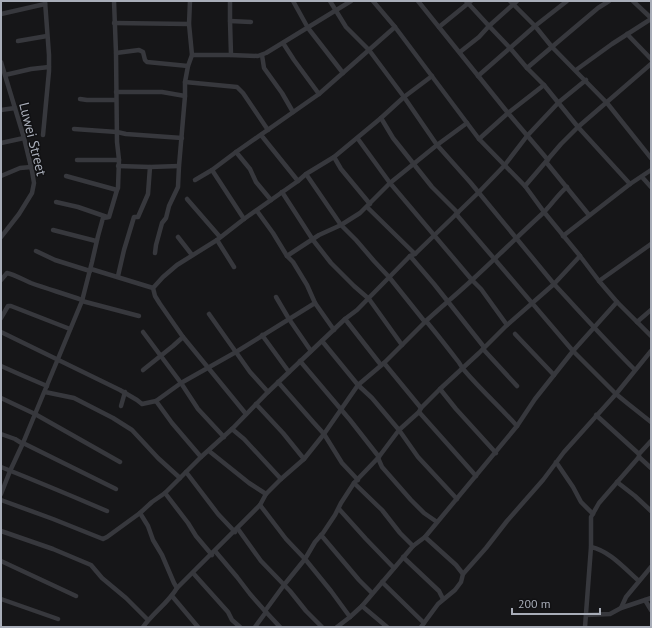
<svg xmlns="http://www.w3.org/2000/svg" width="652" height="628" viewBox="0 0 652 628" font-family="'PT Sans',sans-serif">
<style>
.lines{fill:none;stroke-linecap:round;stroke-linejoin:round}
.minor{stroke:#37383d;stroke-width:4.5}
.labels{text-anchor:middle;stroke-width:3;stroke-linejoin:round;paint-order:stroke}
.street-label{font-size:14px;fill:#a8adb8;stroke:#111113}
</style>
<rect width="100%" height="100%" fill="#161618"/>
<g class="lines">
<g class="minor">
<path d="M230,1V21L231,55"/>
<path d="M293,1L308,28L343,73"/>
<path d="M330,1L346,27L369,50L404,97L437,145L467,123"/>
<path d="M373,1L395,27L479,139L525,186L544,212L580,256L599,281L617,302L651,336"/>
<path d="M418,1L508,113L548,160"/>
<path d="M466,1L489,26L510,48L527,68L544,85L578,127L630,184"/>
<path d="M510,1L535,26L552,47L607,103L651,158"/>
<path d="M633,1L651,18"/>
<path d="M1,14L45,4"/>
<path d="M230,21L251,22"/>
<path d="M114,23L189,24"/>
<path d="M439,27L471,1"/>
<path d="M627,34L651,59"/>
<path d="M18,41L47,36"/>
<path d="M283,43L294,60L319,94"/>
<path d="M460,52L479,37L489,26L517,1"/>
<path d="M116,53L139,50L143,52L145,60L147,62L188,66"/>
<path d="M192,55H230L258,56L266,53L351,1"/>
<path d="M262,55L264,68L282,93L293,112"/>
<path d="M1,62L24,138L32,171L34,183L32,193L19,214L1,237"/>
<path d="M527,68L598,8L609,1"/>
<path d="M576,70L612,44L651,19"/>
<path d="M5,75L31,69L49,67"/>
<path d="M478,76L535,26L567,1"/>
<path d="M185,82L237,87L243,93L268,130"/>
<path d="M116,92H162L185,96"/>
<path d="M80,99L87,100H116"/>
<path d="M1,110L15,108"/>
<path d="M381,118L393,138L432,187L458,213"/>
<path d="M74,129L117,132L126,134L182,138"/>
<path d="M43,135L49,71V55L45,1"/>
<path d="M261,135L298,181"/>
<path d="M358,139L390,183L472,280L481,289L507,325"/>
<path d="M479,139L508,113L544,85"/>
<path d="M1,143L24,138"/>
<path d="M236,152L250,169L256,182L271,200"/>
<path d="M334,157L341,169L370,204"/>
<path d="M77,160H119"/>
<path d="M546,162L589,215"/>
<path d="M150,167L179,166"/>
<path d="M306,174L341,225L356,240L374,261L389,277L425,322"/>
<path d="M1,176L20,168L31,167"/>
<path d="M66,176L117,190"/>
<path d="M642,177L651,187"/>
<path d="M195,180L212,170"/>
<path d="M525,186L561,144L578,127L651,64"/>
<path d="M282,192L313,240L331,263L354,286L369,299L402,345"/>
<path d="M187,199L220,237"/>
<path d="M56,202L78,207L107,217"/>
<path d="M367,207L415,254"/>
<path d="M257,211L273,233L287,256L293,262L307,285L315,303"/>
<path d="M456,214L573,351L616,394L627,403L651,422"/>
<path d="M244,219L212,170L236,152L319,94L395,27"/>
<path d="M53,230L96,241"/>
<path d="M563,236L630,184L651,170"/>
<path d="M178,237L192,255"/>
<path d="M217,240L234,267"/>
<path d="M36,251L55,260L90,271"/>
<path d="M155,253L156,245L162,223L166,218L169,206L178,187L179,166L185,96V82L188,66L192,55L189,24L190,1"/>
<path d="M287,256L319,235L341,225L360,213L390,183L437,145L470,182L554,284L580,256"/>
<path d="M410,256L434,284L484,347"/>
<path d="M91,269L153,288"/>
<path d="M118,276L124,250L134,217H138L148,194L150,167L118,166"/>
<path d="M1,280L7,273C13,274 24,280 31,283C48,289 65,294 82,300"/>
<path d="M599,281L651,244"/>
<path d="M276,297L289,319L311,351"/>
<path d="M82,301L139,316"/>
<path d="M617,302L573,351L535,399L517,426L425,537L413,546L362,606L350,617L331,591L305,559L315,542L323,533L335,515L341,503L354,483L378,458L399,430L419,412L421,408L440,389L479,353L507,325L554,284C581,313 607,342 635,370"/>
<path d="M209,314L250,372L268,392"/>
<path d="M1,318L8,306H11L70,329"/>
<path d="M345,319L381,365"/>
<path d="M426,321C437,334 447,347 457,360C460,363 461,367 464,370C481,390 500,407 517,426"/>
<path d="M637,322L651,310"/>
<path d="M1,332L120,390L137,400L142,404L156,401L172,423L201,457"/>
<path d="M143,332L181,383L198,409L224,437"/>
<path d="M515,334L554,375"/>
<path d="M262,335L289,372"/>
<path d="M322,341L358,385L372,398L399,430L418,457L457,499"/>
<path d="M483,349L517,386"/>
<path d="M300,361L350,420L379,457"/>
<path d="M384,363L421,408"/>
<path d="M1,366L19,374L47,386"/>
<path d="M143,370L173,346L183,337"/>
<path d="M278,382L314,423L324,434L342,463L358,480"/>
<path d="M440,389L456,409L496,453"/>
<path d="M45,392L74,398L113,418L132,430L158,458L180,478"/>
<path d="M1,398L35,414L120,462"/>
<path d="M156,401L181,383L236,352L315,303L334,330"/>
<path d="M256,404L283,433L304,459"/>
<path d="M121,406L125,392"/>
<path d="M419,412L476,476"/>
<path d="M246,414L183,337L160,304L155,296L153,288L163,277L177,265L217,240L244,219L298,181L306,174L334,157L381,118L404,97L432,76"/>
<path d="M596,415L639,454"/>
<path d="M232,429L244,439L281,479"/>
<path d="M1,434L15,439L23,444"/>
<path d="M23,443L116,489"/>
<path d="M209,451L249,483L266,494"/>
<path d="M639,457L651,468"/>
<path d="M378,458L382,467L411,500L424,513L437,522"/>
<path d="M556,462L573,487L581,502L593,514"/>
<path d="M1,467C36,481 72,496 107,511"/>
<path d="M186,472L218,514L235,532"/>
<path d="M617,482L635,496L651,511"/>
<path d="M354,483L382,510L400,533L413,546"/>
<path d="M165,493L188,523L196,536L212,555"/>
<path d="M1,494L10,471L23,443L82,301L92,262L98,236L103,218L109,217L117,190L118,188L119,160L117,142L116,53L114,1"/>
<path d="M1,500L53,519L103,539L107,537L140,513L152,502L165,493L201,457L232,429L268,392L289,372L345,319L357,310L410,256L415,254L478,193L504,166L527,136L559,102L586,80"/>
<path d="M339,509L366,539L394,568"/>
<path d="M140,513L148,526L153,540L162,555L174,583L177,588"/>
<path d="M238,529L261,561L290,591L306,611L322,627"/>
<path d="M1,531L53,549L91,565L102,578L126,598L148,620"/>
<path d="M321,535L359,580L372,593"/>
<path d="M591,547C610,551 625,569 639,581"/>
<path d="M215,551L237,577L250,594L265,611"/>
<path d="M403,557L439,591L443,599"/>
<path d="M1,561L76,596"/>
<path d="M193,573L228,612L232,620L240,627"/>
<path d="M463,574L486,548L507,521L543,480L564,452L616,394L651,351"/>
<path d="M382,582L424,623"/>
<path d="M172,596L198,627"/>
<path d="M1,599L58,619"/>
<path d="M645,600L651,610"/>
<path d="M362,606L387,627"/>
<path d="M621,608L626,597L651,567"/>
<path d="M266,612L280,627"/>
<path d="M586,615L610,614L621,608L651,598"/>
<path d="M143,627C153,613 168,603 177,588L260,505L266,494L281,479L304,459L324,434L358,385L384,363L426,321C441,307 457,294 472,280C496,258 518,236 542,214C551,206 557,195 567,187"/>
<path d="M255,627L266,612L265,611L284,585L305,559L286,539L260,505"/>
<path d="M337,627L350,617"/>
<path d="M421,627L438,604L455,590L461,582L463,574L456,565L425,537"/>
<path d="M585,627L591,547V517L599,503L639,457V454L651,441"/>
</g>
</g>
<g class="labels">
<g class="street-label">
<text transform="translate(33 139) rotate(76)" y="5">Luwei Street</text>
</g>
</g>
<rect width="652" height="628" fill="none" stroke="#a8adb8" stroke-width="4"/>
<path d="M512 608v6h88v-6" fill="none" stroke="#a8adb8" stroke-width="2"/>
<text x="518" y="608" font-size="12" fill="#a8adb8" stroke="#111113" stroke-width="3" paint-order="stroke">200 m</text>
</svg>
